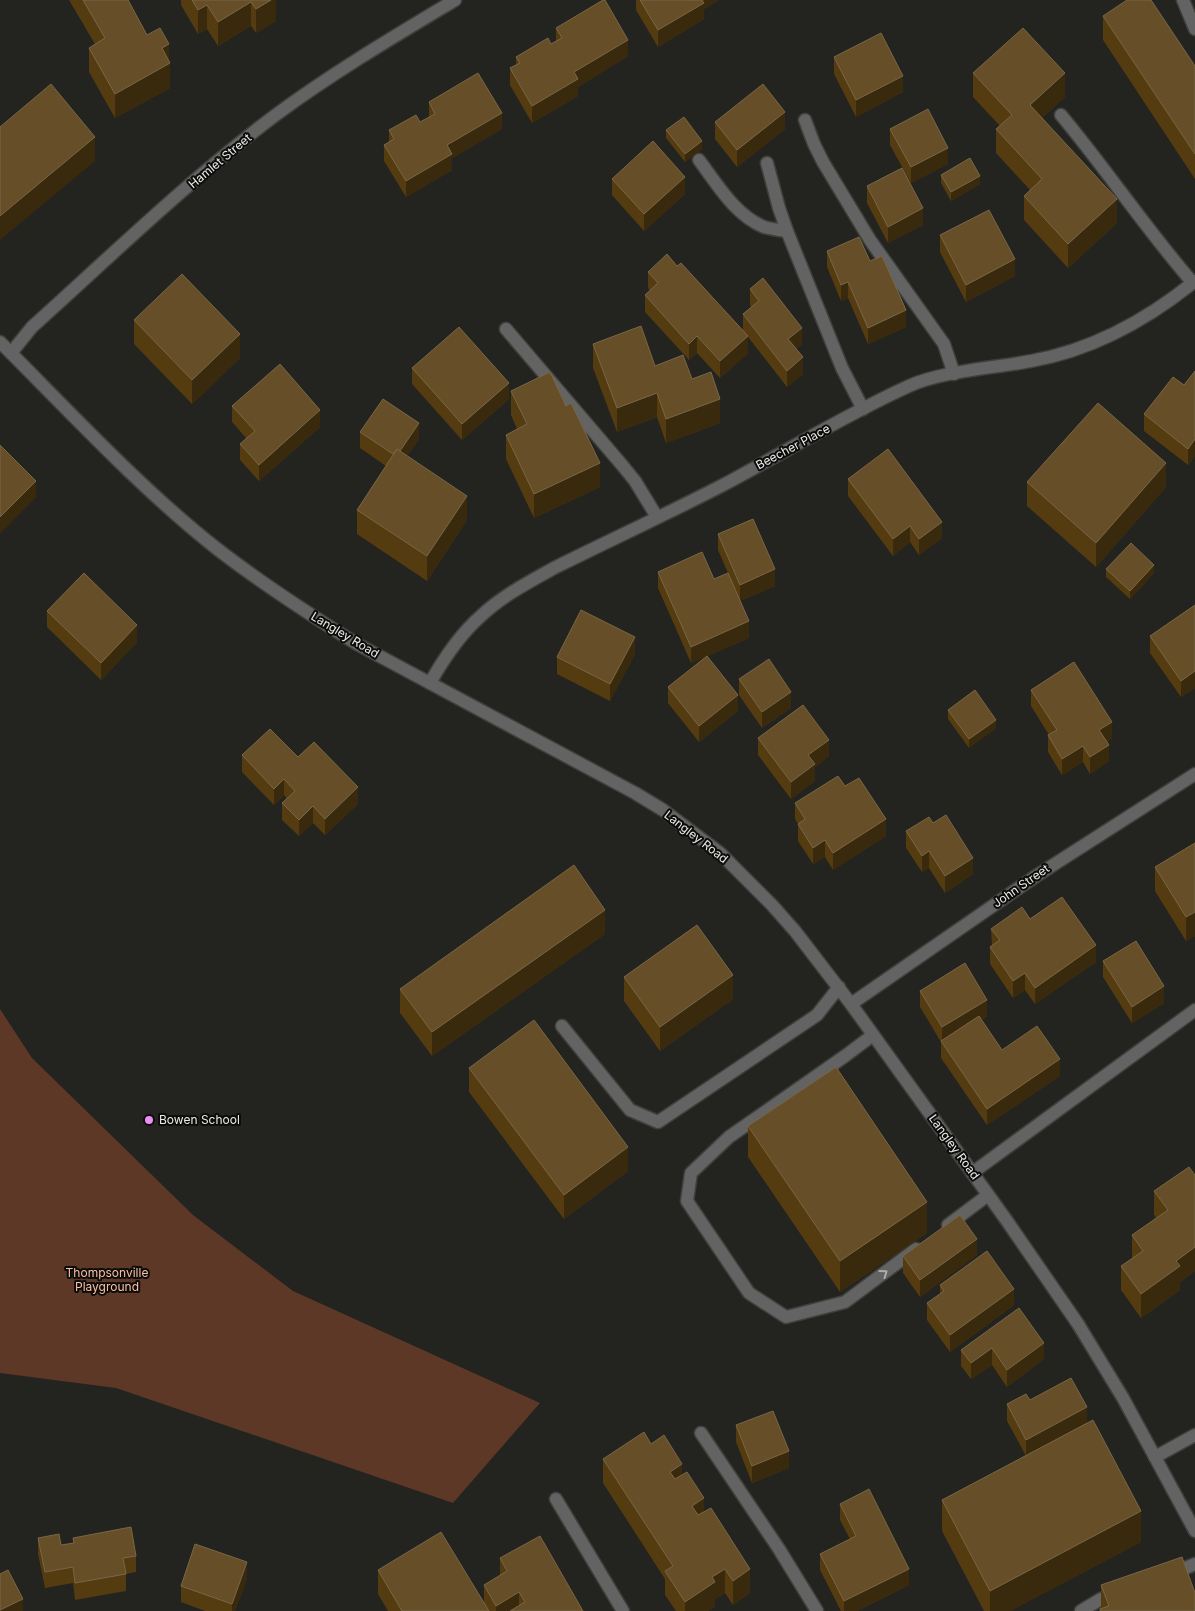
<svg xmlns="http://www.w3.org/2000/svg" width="1195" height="1611" viewBox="0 0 1195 1611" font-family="Inter,sans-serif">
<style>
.green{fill:#5d3826}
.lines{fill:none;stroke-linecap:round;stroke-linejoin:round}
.service-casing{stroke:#3f3f3c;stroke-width:15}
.minor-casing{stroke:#3f3f3c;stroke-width:15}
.tertiary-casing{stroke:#3f3f3c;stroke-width:15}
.service{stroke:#626362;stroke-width:12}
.minor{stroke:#626362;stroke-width:12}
.tertiary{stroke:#626362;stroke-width:12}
.wall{fill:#553b10}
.shaded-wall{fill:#3a2a0d}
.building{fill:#654e28;stroke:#7a6746}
.oneway{stroke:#adaeac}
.poi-dot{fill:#ee8cf8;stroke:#0c0c0b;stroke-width:2}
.labels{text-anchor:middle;stroke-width:4;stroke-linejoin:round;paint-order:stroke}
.street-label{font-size:12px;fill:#ebebe9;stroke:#0c0c0b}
.poi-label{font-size:12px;fill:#ebebe9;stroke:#0c0c0b;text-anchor:start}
.park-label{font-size:12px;fill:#fcbfa2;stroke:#0c0c0b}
</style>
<rect width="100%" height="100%" fill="#232320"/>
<path class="green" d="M0,1009L32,1058L193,1215L293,1291L540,1403L453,1503L116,1388L0,1373Z"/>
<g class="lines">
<defs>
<g id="service">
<path d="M1183,0L1195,29"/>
<path d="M1061,115C1107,170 1146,229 1193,283"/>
<path d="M805,120L814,144L823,162L870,240L944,344L954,374"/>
<path d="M699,160C717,184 735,215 764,227C771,229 779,230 787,231"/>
<path d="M767,163L779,208L787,231L842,368L863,409"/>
<path d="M506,329L622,465L635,481L657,517"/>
<path d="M562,1026L630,1110L658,1122L817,1015L839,987"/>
<path d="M873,1035L845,1056L729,1137L691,1173L687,1201L749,1293L786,1317L845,1302L916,1249"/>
<path d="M972,1173L1195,1010"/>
<path d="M948,1225L988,1195"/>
<path d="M701,1433L779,1549L817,1611"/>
<path d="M1155,1457L1195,1435"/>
<path d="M556,1499L623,1611"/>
<path d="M1171,1574L1195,1564"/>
<path d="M1081,1611L1101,1599L1116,1593"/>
</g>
<g id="minor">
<path d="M11,353L32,327C112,255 191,178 277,114C334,72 395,36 455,0"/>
<path d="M430,683C444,658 460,634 482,615C502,596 529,582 554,568C610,540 667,514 723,485C785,452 845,415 909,386C942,371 995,368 1031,361C1093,350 1147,320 1195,281"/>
<path d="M851,1004L1036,876L1195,774"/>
</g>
<path id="tertiary" d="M0,342C69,411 140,488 216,548C261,583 309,614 357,644L635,793L663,810L720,853L772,905L795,931L851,1004L1007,1221L1078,1324L1123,1398L1195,1531"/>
</defs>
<use href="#service" class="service-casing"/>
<use href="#minor" class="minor-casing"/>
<use href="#tertiary" class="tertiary-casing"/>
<use href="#service" class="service"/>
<use href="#minor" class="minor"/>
<use href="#tertiary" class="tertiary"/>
</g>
<g class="wall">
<path d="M69,0H128L147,35L169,61L170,88L115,118L89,72V48L95,44Z"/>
<path d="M181,0H276V21L256,33L251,26L218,46L207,29L198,34L181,5Z"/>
<path d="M636,0H719L704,9V19L658,47L636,10Z"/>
<path d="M1103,16L1195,66V179L1103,40Z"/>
<path d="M556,28L628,56L578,87V96L532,123L510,85V68L516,65V57L551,44L556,41Z"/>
<path d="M834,57L903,92L856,117L834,74Z"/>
<path d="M973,73L1065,97L1042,118L1117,223L1068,268L1024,220V196L1030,190L996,153V129L1000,126L973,97Z"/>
<path d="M429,102L502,129L452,158V170L406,197L384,161V145L389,142V130L420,122L429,117Z"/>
<path d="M715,122L785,129L737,167L715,139Z"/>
<path d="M890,129L948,164L911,183L890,145Z"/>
<path d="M666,130L702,149L685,162L666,138Z"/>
<path d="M941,175L980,184L951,201L941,183Z"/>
<path d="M612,179L685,194L644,231L612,195Z"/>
<path d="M867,186L923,225L888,243L867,203Z"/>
<path d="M940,235L1015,276L966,302L940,252Z"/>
<path d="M827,251L870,261L906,327L868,344L848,298L841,301L827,267Z"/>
<path d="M677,266L743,331V314L751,307L750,305V289L802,344L796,349L803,374L787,387L748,337V353L720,378L697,353L689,360L645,312V295L650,291L648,288V272Z"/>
<path d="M134,320L240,358L192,404L134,344Z"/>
<path d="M593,344L692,379L720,423L666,443L657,417L617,432L593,368Z"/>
<path d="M412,368L509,399L462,440L412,384Z"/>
<path d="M1195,371V456L1188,465L1144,431V414L1184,385Z"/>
<path d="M511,391L566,406L600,487L534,518L506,459V435L517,429L511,415Z"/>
<path d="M232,406L320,427L259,481L240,460V444L246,438L232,422Z"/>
<path d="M360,432L419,439L407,456L467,520L427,581L357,534V510L386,466L360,448Z"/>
<path d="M848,479L942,538L919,555L910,542L893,556L848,496Z"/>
<path d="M1027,482L1166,487L1096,567L1027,506Z"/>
<path d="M718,534L775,586L740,601L749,638L691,663L658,588V572L714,579L728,573L718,550Z"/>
<path d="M1106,569L1154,573L1130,599L1106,577Z"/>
<path d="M1195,605V688L1181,697L1150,653V636Z"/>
<path d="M47,611L137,642L101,680L47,627Z"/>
<path d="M635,654L610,701L557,674V657Z"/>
<path d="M739,679L791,708L762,728L739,695Z"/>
<path d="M668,687L738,711L699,742L668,703Z"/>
<path d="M1031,690L1112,738L1107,742L1109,761L1090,774L1083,762L1062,775L1048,752V735H1049L1031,706Z"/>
<path d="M948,710L996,728L969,748L948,719Z"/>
<path d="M758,738L829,756L815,767V781L791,799L758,755Z"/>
<path d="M242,755L298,757L358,804L325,835L313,823L299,836L282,820V803L287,799L284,795L274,805L242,772Z"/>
<path d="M845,786L886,836L833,870L825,857L813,864L798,841V824L795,819V803Z"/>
<path d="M933,823L973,874L945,893L929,868L922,872L906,848V831Z"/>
<path d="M1195,843V936L1186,941L1155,891V867Z"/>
<path d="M1030,919L1096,962L1035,1004L1025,990L1013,998L990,964V947L992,946L991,929Z"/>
<path d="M605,934L432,1056L400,1013V989Z"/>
<path d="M1103,961L1164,1003L1132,1023L1103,977Z"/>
<path d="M624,977L733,999L660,1051L624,1001Z"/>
<path d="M920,991L987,1016L981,1020L1002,1050L1060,1076L987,1125L941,1058V1042L920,1007Z"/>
<path d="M469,1068L628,1171L564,1219L469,1092Z"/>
<path d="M748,1126L927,1233L840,1292L748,1157Z"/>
<path d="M1195,1175V1271L1180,1282V1290L1141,1318L1121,1290V1266L1132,1259V1235L1156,1218L1154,1215V1191Z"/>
<path d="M977,1255L920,1297L903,1273V1256Z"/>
<path d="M940,1285L1014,1305L950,1352L927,1320V1303L940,1294Z"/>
<path d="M1019,1308L1044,1359L1007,1387L992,1365L971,1379L961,1366V1350Z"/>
<path d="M1030,1400L1087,1423L1141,1542L1010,1611H984L942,1531V1500L1026,1456L1007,1421V1404Z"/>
<path d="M736,1425L789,1468L752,1483L736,1442Z"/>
<path d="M651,1444L682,1475L704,1512L750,1593L733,1605L725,1593L715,1599V1606L708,1611H676L665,1595V1579L603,1483V1459Z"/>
<path d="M840,1504L909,1585L857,1611H841L820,1570V1554L850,1539L840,1520Z"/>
<path d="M38,1538L61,1545L73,1543V1538L136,1556V1572L126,1574V1591L75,1600L73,1583L45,1588L38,1554Z"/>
<path d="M500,1558L583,1611H388L378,1594V1570L484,1604V1585L500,1576Z"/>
<path d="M247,1578L235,1611H205L181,1602V1586Z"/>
<path d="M1101,1585L1195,1611H1100V1609L1101,1608Z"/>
</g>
<g class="shaded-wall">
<path d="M271,0H276V21L256,33V9Z"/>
<path d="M699,0H719L704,9V19L658,47V30Z"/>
<path d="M251,2V26L218,46V22Z"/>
<path d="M207,5V29L198,34V10Z"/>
<path d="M628,40V56L578,87V96L532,123V106L574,72Z"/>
<path d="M169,44V64L170,63V88L115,118V94L162,48Z"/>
<path d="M1065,73V97L1030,129V105Z"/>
<path d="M903,76V92L856,117V100Z"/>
<path d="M785,112V129L737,167V150Z"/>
<path d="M502,113V129L452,158V170L406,197V181L447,145Z"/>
<path d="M95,137V161L0,240V216Z"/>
<path d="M702,141V149L685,162V154Z"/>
<path d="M948,148V164L911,183V167Z"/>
<path d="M980,176V184L951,201V192Z"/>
<path d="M685,177V194L644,231V214Z"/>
<path d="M1117,199V223L1068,268V244Z"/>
<path d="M923,208V225L888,243V227Z"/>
<path d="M1015,259V276L966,302V285Z"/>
<path d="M848,282V298L841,301V285Z"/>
<path d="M906,310V327L868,344V328Z"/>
<path d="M802,328V344L788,355V339Z"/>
<path d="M240,334V358L192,404V380Z"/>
<path d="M697,336V353L689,360V344Z"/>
<path d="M748,336V353L720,378V361Z"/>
<path d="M803,357V374L787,387V371Z"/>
<path d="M509,383V399L462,440V424Z"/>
<path d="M657,393V417L617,432V408Z"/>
<path d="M720,399V423L666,443V419Z"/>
<path d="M320,410V427L259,481V465Z"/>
<path d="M419,423V439L396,473V456Z"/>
<path d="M1195,439V456L1188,465V449Z"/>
<path d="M600,463V487L534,518V494Z"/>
<path d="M1166,463V487L1096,567V543Z"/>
<path d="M36,481V497L0,534V517Z"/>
<path d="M467,496V520L427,581V556Z"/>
<path d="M942,522V538L919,555V539Z"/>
<path d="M910,526V542L893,556V539Z"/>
<path d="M1154,565V573L1130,599V591Z"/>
<path d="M775,569V586L740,601V585Z"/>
<path d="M749,621V638L691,663V647Z"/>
<path d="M137,625V642L101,680V663Z"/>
<path d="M635,637V654L610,701V684Z"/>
<path d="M1195,671V688L1181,697V681Z"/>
<path d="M791,692V708L762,728V712Z"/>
<path d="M738,695V711L699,742V726Z"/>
<path d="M996,720V728L969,748V739Z"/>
<path d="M1112,722V738L1099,747V730Z"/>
<path d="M829,740V756L815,767V781L791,799V782L808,755Z"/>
<path d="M1109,745V761L1090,774V757Z"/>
<path d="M1083,746V762L1062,775V759Z"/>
<path d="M284,779V795L274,805V789Z"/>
<path d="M358,787V804L325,835V819Z"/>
<path d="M313,806V823L299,836V820Z"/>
<path d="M886,819V836L833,870V853Z"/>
<path d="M825,840V857L813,864V848Z"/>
<path d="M929,851V868L922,872V856Z"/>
<path d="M973,858V874L945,893V876Z"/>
<path d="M605,910V934L432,1056V1032Z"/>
<path d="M1195,912V936L1186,941V917Z"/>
<path d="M1096,945V962L1035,1004V988Z"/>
<path d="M1025,973V990L1013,998V981Z"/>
<path d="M733,975V999L660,1051V1027Z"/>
<path d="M1164,986V1003L1132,1023V1007Z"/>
<path d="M987,1000V1016L942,1044V1027Z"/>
<path d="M1060,1059V1076L987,1125V1109Z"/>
<path d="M628,1147V1171L564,1219V1195Z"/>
<path d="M927,1202V1233L840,1292V1261Z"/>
<path d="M977,1239V1255L920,1297V1280Z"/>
<path d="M1195,1247V1271L1180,1282V1290L1141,1318V1294L1176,1261Z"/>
<path d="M1014,1289V1305L950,1352V1335Z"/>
<path d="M1044,1343V1359L1007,1387V1370Z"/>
<path d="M992,1348V1365L971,1379V1363Z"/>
<path d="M1087,1407V1423L1026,1456V1440Z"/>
<path d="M789,1451V1468L752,1483V1466Z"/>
<path d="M682,1464V1488L670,1496V1472Z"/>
<path d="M704,1498V1522L692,1530V1506Z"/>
<path d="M1141,1511V1542L1010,1611H990V1591Z"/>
<path d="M247,1562V1578L235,1611H232V1604Z"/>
<path d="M725,1569V1593L715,1599V1606L708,1611H685V1602L712,1577Z"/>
<path d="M750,1569V1593L733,1605V1581Z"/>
<path d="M909,1569V1585L857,1611H844V1601Z"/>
<path d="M519,1592V1611H496V1606Z"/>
<path d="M23,1599V1611H0V1610Z"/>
</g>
<g class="building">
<path d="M83,0H128L147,35L160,28L169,44L162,48L170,63L115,94L89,48L105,38Z"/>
<path d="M192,0H271L256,9L251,2L218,22L207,5L198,10Z"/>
<path d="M603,0H605L628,40L574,72L578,79L532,106L510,68L520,63L516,57L548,38L551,44L562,38L556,28Z"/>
<path d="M640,0H702L704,3L658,30Z"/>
<path d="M1127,0H1151L1195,66V154L1103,16Z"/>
<path d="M1023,28L1065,73L1030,105L1117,199L1068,244L1024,196L1042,179L996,129L1012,115L973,73Z"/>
<path d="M881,33L903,76L856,100L834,57Z"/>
<path d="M478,73L502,113L447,145L452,154L406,181L384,145L394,139L389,130L416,115L420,122L435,114L429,102Z"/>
<path d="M51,84L95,137L0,216V127Z"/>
<path d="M763,84L785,112L737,150L715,122Z"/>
<path d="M928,109L948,148L911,167L890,129Z"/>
<path d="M684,117L702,141L685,154L666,130Z"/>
<path d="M653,141L685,177L644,214L612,179Z"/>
<path d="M970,158L980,176L951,192L941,175Z"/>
<path d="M902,168L923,208L888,227L867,186Z"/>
<path d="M989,210L1015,259L966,285L940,235Z"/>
<path d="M859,237L870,261L882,256L906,310L868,328L848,282L841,285L827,251Z"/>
<path d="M667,254L677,266L681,263L748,336L720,361L697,336L689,344L645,295L658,283L648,272Z"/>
<path d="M182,274L240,334L192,380L134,320Z"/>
<path d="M763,278L802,328L788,339L803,357L787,371L743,314L759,301L750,289Z"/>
<path d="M641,326L655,366L683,355L692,379L711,372L720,399L666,419L657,393L617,408L593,344Z"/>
<path d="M459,327L509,383L462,424L412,368Z"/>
<path d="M280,364L320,410L259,465L240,444L255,431L232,406Z"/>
<path d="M1195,371V439L1188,449L1144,414L1173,377L1184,385Z"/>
<path d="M550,372L566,406L571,403L600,463L534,494L506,435L527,424L511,391Z"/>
<path d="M383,399L419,423L400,451L397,449L393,454L360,432Z"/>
<path d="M1098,403L1166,463L1096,543L1027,482Z"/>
<path d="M0,445L36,481L0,517Z"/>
<path d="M397,449L467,496L427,556L357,510Z"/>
<path d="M888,449L942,522L919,539L910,526L893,539L848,479Z"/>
<path d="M753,519L775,569L740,585L718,534Z"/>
<path d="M1131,543L1154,565L1130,591L1106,569Z"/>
<path d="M702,552L714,579L728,573L749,621L691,647L658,572Z"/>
<path d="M84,573L137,625L101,663L47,611Z"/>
<path d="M1195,605V671L1181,681L1150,636Z"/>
<path d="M581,610L635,637L610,684L557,657Z"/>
<path d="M707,656L738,695L699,726L668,687Z"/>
<path d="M769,659L791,692L762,712L739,679Z"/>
<path d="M1074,662L1112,722L1099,730L1109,745L1090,757L1083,746L1062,759L1048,735L1057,730L1031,690Z"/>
<path d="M975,690L996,720L969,739L948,710Z"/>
<path d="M803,705L829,740L808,755L815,764L791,782L758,738Z"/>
<path d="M270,729L298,757L314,742L358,787L325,819L313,806L299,820L282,803L295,791L284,779L274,789L242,755Z"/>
<path d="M838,776L845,786L859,778L886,819L833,853L825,840L813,848L798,824L805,819L795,803Z"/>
<path d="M946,815L973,858L945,876L929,851L922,856L906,831L929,817L933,823Z"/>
<path d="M1195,843V912L1186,917L1155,867Z"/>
<path d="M574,865L605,910L432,1032L400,989Z"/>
<path d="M1062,897L1096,945L1035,988L1025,973L1013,981L990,947L1000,940L991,929L1022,907L1030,919Z"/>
<path d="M697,925L733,975L660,1027L624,977Z"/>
<path d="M1136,941L1164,986L1132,1007L1103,961Z"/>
<path d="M965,963L987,1000L942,1027L920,991Z"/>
<path d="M979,1016L1002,1050L1037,1026L1060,1059L987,1109L941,1041Z"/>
<path d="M534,1020L628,1147L564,1195L469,1068Z"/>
<path d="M836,1067L927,1202L840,1261L748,1126Z"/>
<path d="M1189,1167L1195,1175V1247L1176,1261L1180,1266L1141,1294L1121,1266L1143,1251L1132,1235L1168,1210L1154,1191Z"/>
<path d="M960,1215L977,1239L920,1280L903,1256Z"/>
<path d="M987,1251L1014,1289L950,1335L927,1303L944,1291L940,1285Z"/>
<path d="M1019,1308L1044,1343L1007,1370L992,1348L971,1363L961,1350Z"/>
<path d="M1071,1378L1087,1407L1026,1440L1007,1404L1026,1394L1030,1400Z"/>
<path d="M773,1411L789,1451L752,1466L736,1425Z"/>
<path d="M1093,1420L1141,1511L990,1591L942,1500Z"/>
<path d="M644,1432L651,1444L664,1435L682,1464L670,1472L675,1479L687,1472L704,1498L692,1506L698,1515L711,1508L750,1569L733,1581L725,1569L712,1577L715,1582L685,1602L665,1571L673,1566L603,1459Z"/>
<path d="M869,1489L909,1569L844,1601L820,1554L856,1536L840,1504Z"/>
<path d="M131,1527L136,1556L123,1558L126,1574L75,1583L73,1567L45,1572L38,1538L59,1534L61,1545L74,1543L73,1538Z"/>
<path d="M441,1532L489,1611H402L378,1570Z"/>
<path d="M540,1536L583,1611H510L525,1602L519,1592L496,1606L484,1585L507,1571L500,1558Z"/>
<path d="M195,1544L247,1562L232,1604L181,1586Z"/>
<path d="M1182,1557L1195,1593V1611H1100V1609L1109,1606L1101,1585Z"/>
<path d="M8,1570L23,1599L0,1610V1574Z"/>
</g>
<defs><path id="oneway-chevron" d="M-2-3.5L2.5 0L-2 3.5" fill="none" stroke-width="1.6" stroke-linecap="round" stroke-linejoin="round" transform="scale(1.25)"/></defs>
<use class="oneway" href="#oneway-chevron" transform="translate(884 1273) rotate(-36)"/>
<circle class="poi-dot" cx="149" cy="1120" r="5"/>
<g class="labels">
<g class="street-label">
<text transform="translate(220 161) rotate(-40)" y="4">Hamlet Street</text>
<text transform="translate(793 447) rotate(-28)" y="4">Beecher Place</text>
<text transform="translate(345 635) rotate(31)" y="4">Langley Road</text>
<text transform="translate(696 837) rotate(38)" y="4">Langley Road</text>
<text transform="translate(1021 886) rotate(-35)" y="4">John Street</text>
<text transform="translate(954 1147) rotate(54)" y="4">Langley Road</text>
</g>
<g class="poi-label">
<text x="159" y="1124">Bowen School</text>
</g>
<g class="park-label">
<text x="107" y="1277">Thompsonville<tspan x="107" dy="14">Playground</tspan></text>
</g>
</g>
</svg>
